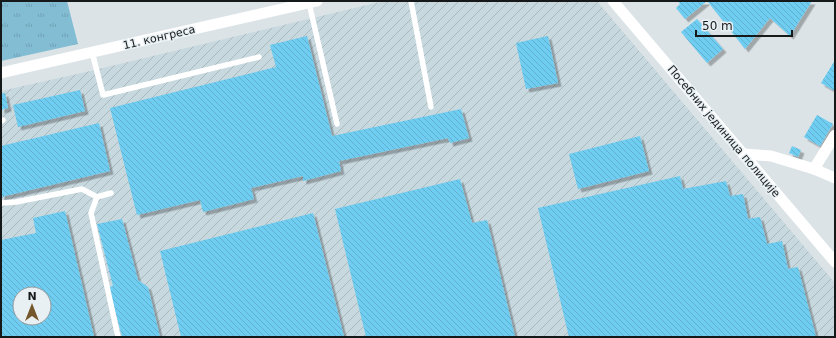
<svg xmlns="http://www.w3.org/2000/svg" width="836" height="338" viewBox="0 0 836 338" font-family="'DejaVu Sans',sans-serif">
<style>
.industrial{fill:url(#industrial-furrows);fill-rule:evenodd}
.grass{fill:url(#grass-tufts)}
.building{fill:url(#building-back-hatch);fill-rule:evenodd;filter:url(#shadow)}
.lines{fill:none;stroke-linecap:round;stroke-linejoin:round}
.service{stroke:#fff;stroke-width:5.5}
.minor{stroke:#fff;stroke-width:11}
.labels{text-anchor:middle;stroke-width:3;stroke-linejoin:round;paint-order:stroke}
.street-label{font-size:11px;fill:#16191a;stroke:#e8f0f4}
</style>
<defs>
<pattern id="industrial-furrows" width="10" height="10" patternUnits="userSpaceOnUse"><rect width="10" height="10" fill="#c7d8de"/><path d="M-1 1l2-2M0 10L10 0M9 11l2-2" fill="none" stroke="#aab9be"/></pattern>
<pattern id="grass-tufts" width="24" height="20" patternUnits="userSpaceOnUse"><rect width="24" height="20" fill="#83bdd4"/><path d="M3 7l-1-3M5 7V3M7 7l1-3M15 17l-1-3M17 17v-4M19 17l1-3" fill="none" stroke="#70a2b5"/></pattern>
<pattern id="building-back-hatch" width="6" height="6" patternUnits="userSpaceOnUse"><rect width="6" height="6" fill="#6ecdf0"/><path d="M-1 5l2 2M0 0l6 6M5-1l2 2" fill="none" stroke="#5fafcd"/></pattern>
<filter id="shadow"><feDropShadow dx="3.5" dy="3.5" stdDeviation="0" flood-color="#0004"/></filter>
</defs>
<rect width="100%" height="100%" fill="#dbe3e6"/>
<path class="industrial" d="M384,1H597L835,283V337H1V91L90,71ZM20,294H44V318H20Z"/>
<path class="grass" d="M1,1H67L78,44L1,61Z"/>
<g class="building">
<path d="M678,1H707L685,19L676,8L680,4Z"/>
<path d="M710,1H812L790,36L770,18L745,49L708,2Z"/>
<path d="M697,19L723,49L707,63L681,32Z"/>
<path d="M307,36L332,136L461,109L469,138L450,143L448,138L339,161L341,171L303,181V176L251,188L254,199L203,212L200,200L137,215L110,108L276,67L270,45Z"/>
<path d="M548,36L558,83L526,89L516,43Z"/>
<path d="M835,60V91L821,83Z"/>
<path d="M80,90L85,111L18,127L13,105Z"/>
<path d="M5,93L8,108L1,110V94Z"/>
<path d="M817,115L833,124L820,146L804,137Z"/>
<path d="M99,123L110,171L1,197V146Z"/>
<path d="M640,136L649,171L578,189L569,154Z"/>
<path d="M792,146L801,150L798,157L789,153Z"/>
<path d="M680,176L683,189L726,181L730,196L743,194L748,219L760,217L767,244L782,241L788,269L798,267L816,337H569L538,208Z"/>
<path d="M460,179L472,223L487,220L515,337H366L335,209Z"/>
<path d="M65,211L94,337H2L1,334V240L36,233L33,218ZM20,294H44V318H20Z"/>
<path d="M313,213L344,337H181L160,251Z"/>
<path d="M122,219L138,280L148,287L160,337H122L109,287L113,286L97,224Z"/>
</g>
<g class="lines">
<g class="service">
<path d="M411,1L431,107"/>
<path d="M309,3L337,124"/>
<path d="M92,52L103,95L259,57"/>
<path d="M1,121L3,120"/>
<path d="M97,197L91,213L118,337"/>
<path d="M1,203L16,202L82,189L97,197L111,193"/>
</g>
<g class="minor">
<path d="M613,1L835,262"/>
<path d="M1,73L317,1"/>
<path d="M744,154L771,156L814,169L835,178"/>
<path d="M814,169L835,135"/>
</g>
</g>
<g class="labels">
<g class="street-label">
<text transform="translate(159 37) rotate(-13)" y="4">11. конгреса</text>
<text transform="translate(724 131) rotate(50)" y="4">Посебних јединица полиције</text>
</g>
</g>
<rect width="836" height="338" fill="none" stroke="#16191a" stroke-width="4"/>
<g transform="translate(32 306)"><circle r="19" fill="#e8f0f4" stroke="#949a9d"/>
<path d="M0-3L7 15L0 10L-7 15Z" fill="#75572c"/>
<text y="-6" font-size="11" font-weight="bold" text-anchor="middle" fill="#16191a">N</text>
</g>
<path d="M696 30v6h96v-6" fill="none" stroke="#16191a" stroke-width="2"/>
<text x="702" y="30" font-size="12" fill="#16191a" stroke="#e8f0f4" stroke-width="3" paint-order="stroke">50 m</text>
</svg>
